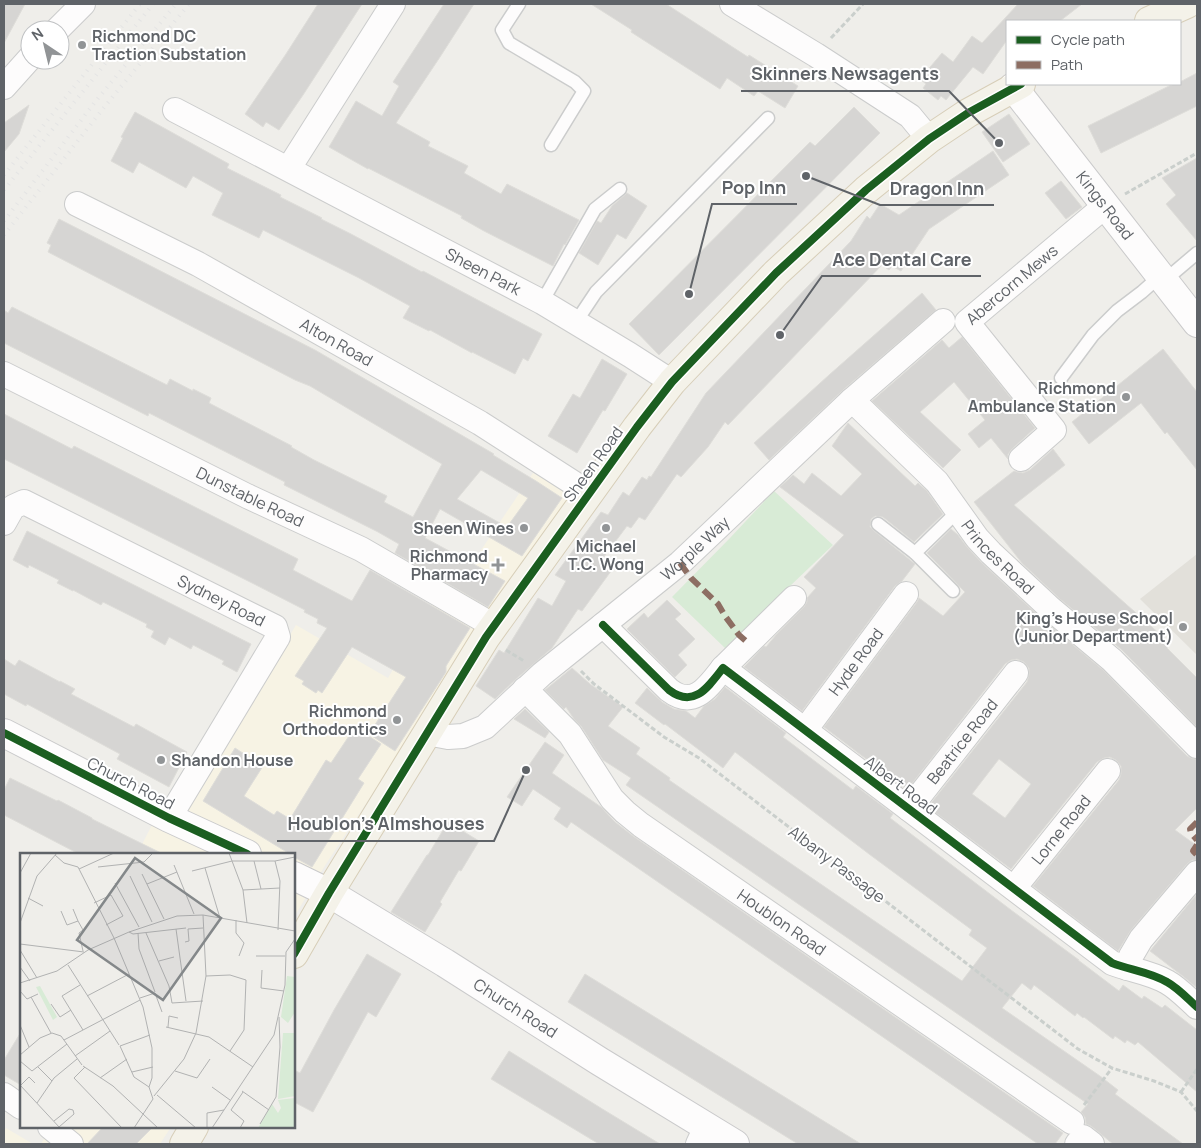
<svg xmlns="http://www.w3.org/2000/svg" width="1201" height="1148" viewBox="0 0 1201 1148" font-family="Manrope,sans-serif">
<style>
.commercial{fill:#f7f3e4}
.education{fill:#e2e0da}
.green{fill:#d8ebd6}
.building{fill:#d6d5d3;stroke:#deddd9;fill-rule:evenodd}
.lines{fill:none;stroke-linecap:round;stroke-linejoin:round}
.lane-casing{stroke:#cbcccc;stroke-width:15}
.street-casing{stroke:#cbcccc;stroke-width:26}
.secondary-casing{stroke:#cacacb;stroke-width:30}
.primary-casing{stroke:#d7ceb8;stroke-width:30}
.path{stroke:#cacfcc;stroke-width:3;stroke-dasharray:5 2.5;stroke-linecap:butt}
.lane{stroke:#fdfcfc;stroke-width:12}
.street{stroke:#fdfcfc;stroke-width:24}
.secondary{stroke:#fdfcfc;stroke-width:28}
.primary{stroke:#f4f2e9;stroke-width:28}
.rail{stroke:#e4e4e4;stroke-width:4;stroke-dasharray:1 6;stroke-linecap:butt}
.quiet{stroke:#8d6e63;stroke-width:6;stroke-dasharray:12 6;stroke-linecap:butt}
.cycleway-casing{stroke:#fff;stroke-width:11}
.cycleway{stroke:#1b5e20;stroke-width:8}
.poi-dot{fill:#919496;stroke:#fff;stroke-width:2}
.labels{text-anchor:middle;stroke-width:4;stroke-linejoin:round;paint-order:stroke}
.poi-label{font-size:16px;font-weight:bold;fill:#5f6368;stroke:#fff;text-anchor:end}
.street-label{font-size:16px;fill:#5f6368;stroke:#fff}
.inset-road{fill:none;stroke:#b1b2b2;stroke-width:1}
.view{fill:#84888a;fill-opacity:0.15;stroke:#84888a;stroke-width:2.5}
.inset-edge{fill:none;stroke:#5f6368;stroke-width:2.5}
.leader{fill:none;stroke:#5f6368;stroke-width:2}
.callout-dot{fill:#5f6368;stroke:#fff;stroke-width:2}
.callout-label{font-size:18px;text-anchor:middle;font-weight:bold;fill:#5f6368;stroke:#fff;stroke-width:4;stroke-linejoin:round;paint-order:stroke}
</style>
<rect width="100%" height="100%" fill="#efeeea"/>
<g class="commercial">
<path d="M533,473L573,496L398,755L326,864L294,917V854H137L153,823L193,797L296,625L388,678L434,601L457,597L476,564L477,556Z"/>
<path d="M51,1127H171L160,1144H41Z"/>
<path d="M6,1128L33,1144H4V1132Z"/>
</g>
<path class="education" d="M1197,554V655L1140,599Z"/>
<path class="green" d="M774,491L833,545L725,648L672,597L730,538Z"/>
<g class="building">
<path d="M4,4H25L4,43Z"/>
<path d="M318,4H362L303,95L279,130L266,122L263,127L245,114L286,54Z"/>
<path d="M444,4H474L440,57L396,123L430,142L428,146L468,166L464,173L501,194L507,184L579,220L565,245L564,244L553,266L484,231L461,218L462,216L368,168V169L329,147L356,101L382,116L399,86L393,82Z"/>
<path d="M591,4H666L748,57L749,55L798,86L785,108L758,91L754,96L727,78L720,89L659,50L631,32L632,30Z"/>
<path d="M1018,4H1082L1060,21H1007V40L983,74L973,67L946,100L941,96L938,100L923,88L926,84L920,79L942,53L953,62L972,36L982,43Z"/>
<path d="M1197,73V106L1101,153L1088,126L1169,86L1175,84H1180V82Z"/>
<path d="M29,105L19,134L4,152V123Z"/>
<path d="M854,107L880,133L659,355L629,324L810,142L815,146Z"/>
<path d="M135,112L229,164L227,168L281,195L280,197L322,218L321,219L351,234L422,272L423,271L542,334L528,361L523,358L515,374L472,352V353L430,330L429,331L403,318L410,306L359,278L263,230L259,238L212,215L223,193L193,176L186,188L139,162L133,173L111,161L123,138L121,137Z"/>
<path d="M1009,114L1030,144L1003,162L982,132Z"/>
<path d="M993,151L1009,175L929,229L901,271L892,266L889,270L882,265L728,425L725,422L708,447L681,477L677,474L645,520L639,517L631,528L627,526L603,558L614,567L582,611L578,609L552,648L516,679L495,699L476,686L499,650L504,653L538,598L552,606L566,581L555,575L601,512L608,515L623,492L629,496L642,477L647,480L649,476L651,477L706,393L851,241L867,216L870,219L880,204L899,215Z"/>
<path d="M1197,158V241L1166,204L1176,195L1162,178Z"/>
<path d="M1061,181L1082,207L1066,219L1045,193Z"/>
<path d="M627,193L647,206L626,239L617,234L598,265L579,253L597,221L601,223L612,206Z"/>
<path d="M59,219L315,350L494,454L493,455L536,481L562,498L522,556L440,509L425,538L505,581L488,607L395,553L399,544L378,532L284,485L285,482L149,413L148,416L4,343V310L8,313L12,307L167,385L170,379L193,391V389L211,398L209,403L292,446L291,447L314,460L387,496L384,502L413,517L442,464L310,386L295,380L48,252L51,245L47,243ZM481,470L528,498L507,527L457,499Z"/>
<path d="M922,293L936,310L843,390L769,460L754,443L829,375Z"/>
<path d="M962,337L1035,428L1012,449L1008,454V459L991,438L979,448L968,434L985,420L954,382L920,412L961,450L943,468L872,401L942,340L949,348Z"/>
<path d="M1163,349L1197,392V470L1167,432L1165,434L1141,403L1089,444L1072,422Z"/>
<path d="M602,359L627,374L605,411L603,410L577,453L548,436L573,394L580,398Z"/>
<path d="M4,414L72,449L74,446L298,559L293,570L352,601L370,570L470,628L446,666V672L395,751L369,734L406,677L352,647L322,693L318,690L316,693L302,684L304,681L295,676L327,628L317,623L318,619L304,612L305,610L256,585L4,459Z"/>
<path d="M848,423L915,486L918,483L927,491L943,514L914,542L883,517L875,516L871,519L870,527L873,530L915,564L902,581L895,586L802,711L744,667L764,646L766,647L776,635L804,607L807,602V598L816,588L804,577L844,535L780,487L793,475L804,484L812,473L841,496L862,474L832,446Z"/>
<path d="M1053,449L1065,465L1014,505L1082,565L1171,644L1167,648L1197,678V727L1122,650L1060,599L1022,563L974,502L1014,471L1017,472L1023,473L1030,470Z"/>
<path d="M951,529L958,535L967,547L982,563L1042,619L1103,670L1187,756L1193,759H1197V808L1175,830L1197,846V860H1192L1187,864L1131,930L1118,951L1033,886L1119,780L1121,774V766L1116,760L1110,757L1104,758L1097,762L1011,869L928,807L1027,682L1029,675V668L1024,662L1017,659L1011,660L1005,664L907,790L824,727L917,602L919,598L943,616L965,592L927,553ZM999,759L1031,784L1005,818L972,794Z"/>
<path d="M27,531L251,644L237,672L222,664L224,661L193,645L191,649L169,637L165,645L151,637L154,631L146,627L147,624L103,602L101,605L73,590V591L57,583L59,580L29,565L28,568L13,560Z"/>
<path d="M667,600L681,614L675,619L695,639L678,655L687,665L675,677L627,629L644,613L648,618Z"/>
<path d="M4,659L15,666L19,660L60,682V681L75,689L71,694L134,727L136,724L187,752L169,787L117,759L120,754L27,704L26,706L4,694Z"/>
<path d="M572,668L590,684L623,707L608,726L640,748L636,754L670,778L669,780L962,981L987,948L969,935L972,930L869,854L735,752L723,768L665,724L664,725L635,703L647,688L662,702L674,709L686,711L695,718L704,706L715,699L725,687L786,733L783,737L853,790L856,786L893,814L890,818L1011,910L1079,960H1078L1119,991L1123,985L1142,999L1144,996L1162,1008L1165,1005L1197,1030V1092L1138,1042L1135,1045L1127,1040L1125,1043L1115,1036L1113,1039L1084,1017L1083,1018L1077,1013L1075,1016L1034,985L1031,990L1022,983L1002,1008L1100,1076L1118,1090L1115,1094L1183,1144H1113L1091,1126L1086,1124L1085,1117L1081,1112L1088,1104L626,785L631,778L603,760L581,726L574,719L566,707L564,709L545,690Z"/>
<path d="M525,709L549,732L545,738L514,719Z"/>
<path d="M355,727L381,744L358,779L364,783L312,867L294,857V854H290L203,801L235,748L263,766L244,796L274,815L277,811L290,819L326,760L331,763Z"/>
<path d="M545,742L564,755L552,773L601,807L615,822L633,836L1063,1133L1055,1144H1038L571,822L567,828L554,819L561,808L533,789L522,806L507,797Z"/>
<path d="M10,778L57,801L58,800L92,818V819L163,854H79L4,815V790Z"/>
<path d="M448,822L479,841L461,871L459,870L440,902L442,904L425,932L391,912L427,855H428Z"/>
<path d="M1197,894V988L1184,977L1150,951Z"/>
<path d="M367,954L401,974L376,1017L368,1012L313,1112L294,1102V1070L300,1073L334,1010Z"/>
<path d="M585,974L822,1120L861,1144H798L568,1002Z"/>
<path d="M21,1032V1085L4,1075V1060Z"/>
<path d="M509,1051L604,1110L660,1144H599L491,1079Z"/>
<path d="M103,1127H153L136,1144H87Z"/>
</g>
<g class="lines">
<defs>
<g id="lane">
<path d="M519,4L502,30L509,43L575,82L584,91L551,145"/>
<path d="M1164,281L1197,253"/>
<path d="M542,302L595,209L620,189"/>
<path d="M576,322L596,292L768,118"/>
<path d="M1061,378L1093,335L1117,311L1142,292L1160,276"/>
<path d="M878,524L915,553"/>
<path d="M953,591L915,553L958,511"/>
</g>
<g id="street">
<path d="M732,4L816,55L910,116L929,139"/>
<path d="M57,30L83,4"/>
<path d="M4,87L30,58"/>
<path id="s1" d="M175,110L542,302L630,355L672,382"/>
<path d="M289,168L393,4"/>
<path id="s2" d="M77,204L198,264L480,423L589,493"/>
<path id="s3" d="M4,374L247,496L361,549L494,626"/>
<path id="s4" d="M852,400L937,482L977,538L991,553L1051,609L1112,660L1197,746"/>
<path id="s5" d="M1021,459L1054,430L967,322L1105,206"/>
<path id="s6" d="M4,523L13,507L24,502L275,627L278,637L169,818"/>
<path d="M603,625L669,690C694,709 708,687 723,668L1112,963C1130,970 1150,972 1167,982C1178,988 1188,999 1197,1007"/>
<path d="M723,668L794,598"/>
<path id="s7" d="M525,689L570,734L612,799L625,812L641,825L1072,1122"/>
<path id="s8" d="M805,730L906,594"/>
<path id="s9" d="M427,733L448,737L463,736L485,727L542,674L680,563L852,400L943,321"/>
<path id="s10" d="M909,809L1016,673"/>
<path id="s11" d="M1014,888L1108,771"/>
<path d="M1127,968L1131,956L1141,939L1197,873"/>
<path d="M4,1095L21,1107"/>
<path d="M50,1127L71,1144"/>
<path d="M698,1144L706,1127"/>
<path d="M1077,1144L1083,1137L1092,1144"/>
</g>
<g id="secondary">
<path id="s12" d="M1013,87L1197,323"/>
<path d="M4,733L169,818L247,854"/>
<path id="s13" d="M294,876L329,893L445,963L599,1061L735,1144"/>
</g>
<g id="primary">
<path d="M1149,21L1187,4"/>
<path d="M294,954L329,893L486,637L637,427L672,382L776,273L866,190L929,139L968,113L1021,84"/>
<path d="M184,1144L194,1127"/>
</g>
</defs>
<use href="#lane" class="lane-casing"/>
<use href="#street" class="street-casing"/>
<use href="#secondary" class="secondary-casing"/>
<use href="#primary" class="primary-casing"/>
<g class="path">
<path d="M831,38L863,4"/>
<path d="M1125,194L1197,153"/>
<path d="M506,650L524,661"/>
<path d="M581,671L594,684L664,737L699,758L1078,1049L1112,1068L1154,1081L1181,1092L1197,1111"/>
<path d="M1181,1092L1197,1069"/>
<path d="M1084,1105L1112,1068"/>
</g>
<use href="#lane" class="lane"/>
<use href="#street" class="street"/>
<use href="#secondary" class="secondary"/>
<use href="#primary" class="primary"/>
<g class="rail">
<path d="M4,175L140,4"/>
<path d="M4,190L153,4"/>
<path d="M4,221L95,102L176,4"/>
<path d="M4,235L106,105L189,4"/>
</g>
<g class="quiet">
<path d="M680,563L691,578L718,604L725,616L739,635L748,643"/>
<path d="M1197,822L1190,829L1191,833L1197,840"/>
<path d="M1197,845L1193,851L1197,855"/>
</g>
<defs>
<g id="cycleway">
<path d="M603,625L669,690C694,709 708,687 723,668L1112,963C1130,970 1150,972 1167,982C1178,988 1188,999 1197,1007"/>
<path d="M4,733L169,818L247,854"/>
<path d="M294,954L329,893L486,637L637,427L672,382L776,273L866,190L929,139L968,113L1021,84"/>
</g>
</defs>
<use href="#cycleway" class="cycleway-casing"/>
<use href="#cycleway" class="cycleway"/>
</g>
<g class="poi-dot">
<circle cx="82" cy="45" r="5"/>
<circle cx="1126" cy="397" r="5"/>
<circle cx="524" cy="528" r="5"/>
<circle cx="606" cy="528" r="5"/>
<path d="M495.5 557.5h5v5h5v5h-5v5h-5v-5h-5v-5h5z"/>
<circle cx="1183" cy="627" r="5"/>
<circle cx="397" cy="720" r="5"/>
<circle cx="161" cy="760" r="5"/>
</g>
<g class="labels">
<g class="poi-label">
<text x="92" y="42" text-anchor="start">Richmond DC<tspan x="92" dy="18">Traction Substation</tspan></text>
<text x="1116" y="394">Richmond<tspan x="1116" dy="18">Ambulance Station</tspan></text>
<text x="514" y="534">Sheen Wines</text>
<text x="606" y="552" text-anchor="middle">Michael<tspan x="606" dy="18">T.C. Wong</tspan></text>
<text x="488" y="562">Richmond<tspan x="488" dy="18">Pharmacy</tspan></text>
<text x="1173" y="624">King's House School<tspan x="1173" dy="18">(Junior Department)</tspan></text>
<text x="387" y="717">Richmond<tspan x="387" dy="18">Orthodontics</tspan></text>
<text x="171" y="766" text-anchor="start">Shandon House</text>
</g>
<g class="street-label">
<text dy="6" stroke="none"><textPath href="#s12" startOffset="150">Kings Road</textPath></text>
<text dy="6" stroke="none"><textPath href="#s1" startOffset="348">Sheen Park</textPath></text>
<text dy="6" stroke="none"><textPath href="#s5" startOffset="241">Abercorn Mews</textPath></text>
<text dy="6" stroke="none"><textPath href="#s2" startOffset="294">Alton Road</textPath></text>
<text transform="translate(593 464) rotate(-54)" y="6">Sheen Road</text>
<text dy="6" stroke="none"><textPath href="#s3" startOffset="275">Dunstable Road</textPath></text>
<text dy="6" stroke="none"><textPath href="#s9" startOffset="336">Worple Way</textPath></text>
<text dy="6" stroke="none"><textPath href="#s4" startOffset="215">Princes Road</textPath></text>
<text dy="6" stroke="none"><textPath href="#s6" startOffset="251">Sydney Road</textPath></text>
<text dy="6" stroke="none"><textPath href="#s8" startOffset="85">Hyde Road</textPath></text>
<text dy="6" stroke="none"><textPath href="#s10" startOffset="86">Beatrice Road</textPath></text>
<text transform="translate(131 783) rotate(27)" y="6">Church Road</text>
<text transform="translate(901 785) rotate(37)" y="6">Albert Road</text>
<text dy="6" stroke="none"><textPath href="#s11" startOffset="75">Lorne Road</textPath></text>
<text transform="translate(837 864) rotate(37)" y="6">Albany Passage</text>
<text dy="6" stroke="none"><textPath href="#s7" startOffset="351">Houblon Road</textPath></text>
<text dy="6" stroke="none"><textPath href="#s13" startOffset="258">Church Road</textPath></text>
</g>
</g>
<g transform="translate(20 853)">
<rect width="275" height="275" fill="#efeeea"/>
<path d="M267,123L275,124V159L268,170L261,164ZM20,133L37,164L33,167L16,134ZM263,180H275V243L258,246ZM275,245V275H238L252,251L258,260L261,255L258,247Z" fill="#d8ebd6"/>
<path class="inset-road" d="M209,0L223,37L227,70M35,2L44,10L58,14L94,85M234,8L241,36M255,8L260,28L258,77M154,12L174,61M78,14L124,9L133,0M185,15L200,65M59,16L94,0M172,18L212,8H255L275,4M0,20L11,0M122,21L144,66M110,23L132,69M95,30L119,74M127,31L157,19M223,37L260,35M8,45L23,53M74,50L91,42L103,63L86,72M41,58L47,72L58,68L53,56M216,67V80L224,90L219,103M58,68L63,77L59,80L63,98M0,70L17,23L37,0M156,76L166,148M109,79L113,81L166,75M118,80L119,96L135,139M126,80L149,133L152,150L183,148M94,85L123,154L132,195V225L129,234L133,246L114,275M165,89L169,88L168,76L183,75M0,91L64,99M0,97L17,125M236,103H265M139,108L154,104M48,112L99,192M0,114L10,128M242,117L241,135L264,138M186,123L210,122L226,127L224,177L210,198M0,130L37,118L68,97L109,79L157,63L183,62L275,78M60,132L42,143L63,177M0,138L7,146L18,141M67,143L109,121M11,144L31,180M120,145L135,140L142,159M31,151L40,164L51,157M0,172L9,194M146,174L189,184L233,214M148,174L149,163L158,165M44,187L120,147M0,202L20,185L32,180L41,183L62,212M55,203L90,178M0,208L12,218L47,191M63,213L93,233L138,275M18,214L32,228M65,214L54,225L102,275M155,218L177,225L190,206M112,219L133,214M80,225L107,206M0,232L40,275M0,233L9,224L15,230M129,234L114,224L100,193L130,182M192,234L210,247M222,238L249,257M137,242L176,275M134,243L164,206L176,180L186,123L183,62M17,250L34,225L57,206M34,268L49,256L53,257L54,261L39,274M240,271L256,244L260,194L259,164M187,275V260L204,257M192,275L254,182L265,132L266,99L275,86M220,275L224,268L211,257L223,239"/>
<path class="view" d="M115,5L201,65L143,147L57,87Z"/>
<rect width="275" height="275" class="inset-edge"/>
</g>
<path class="leader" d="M999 143L949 91H741M689 294L712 204H797M806 176L880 205H994M780 335L822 276H981M526 770L494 841H277"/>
<g class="callout-dot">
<circle cx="999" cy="143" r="5"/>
<circle cx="689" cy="294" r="5"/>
<circle cx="806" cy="176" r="5"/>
<circle cx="780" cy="335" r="5"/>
<circle cx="526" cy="770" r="5"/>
</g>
<g class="callout-label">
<text x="845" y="80">Skinners Newsagents</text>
<text x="754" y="194">Pop Inn</text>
<text x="937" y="195">Dragon Inn</text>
<text x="902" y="266">Ace Dental Care</text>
<text x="386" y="830">Houblon’s Almshouses</text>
</g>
<rect width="1201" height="1148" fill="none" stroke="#5f6368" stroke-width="10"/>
<rect x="1006" y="20" width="175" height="65" fill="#ffffff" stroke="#bfc1c3"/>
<rect x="1016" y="36" width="25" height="8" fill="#1b5e20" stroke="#bfc1c3"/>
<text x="1051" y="45" font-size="15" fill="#5f6368">Cycle path</text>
<rect x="1016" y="61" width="25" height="8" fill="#8d6e63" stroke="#bfc1c3"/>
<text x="1051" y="70" font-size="15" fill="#5f6368">Path</text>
<g transform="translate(45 45) rotate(325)"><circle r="24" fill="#ffffff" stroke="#bfc1c3"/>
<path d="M0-4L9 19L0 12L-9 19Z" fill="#919496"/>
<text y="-8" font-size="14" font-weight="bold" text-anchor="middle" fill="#5f6368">N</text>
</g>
</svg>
